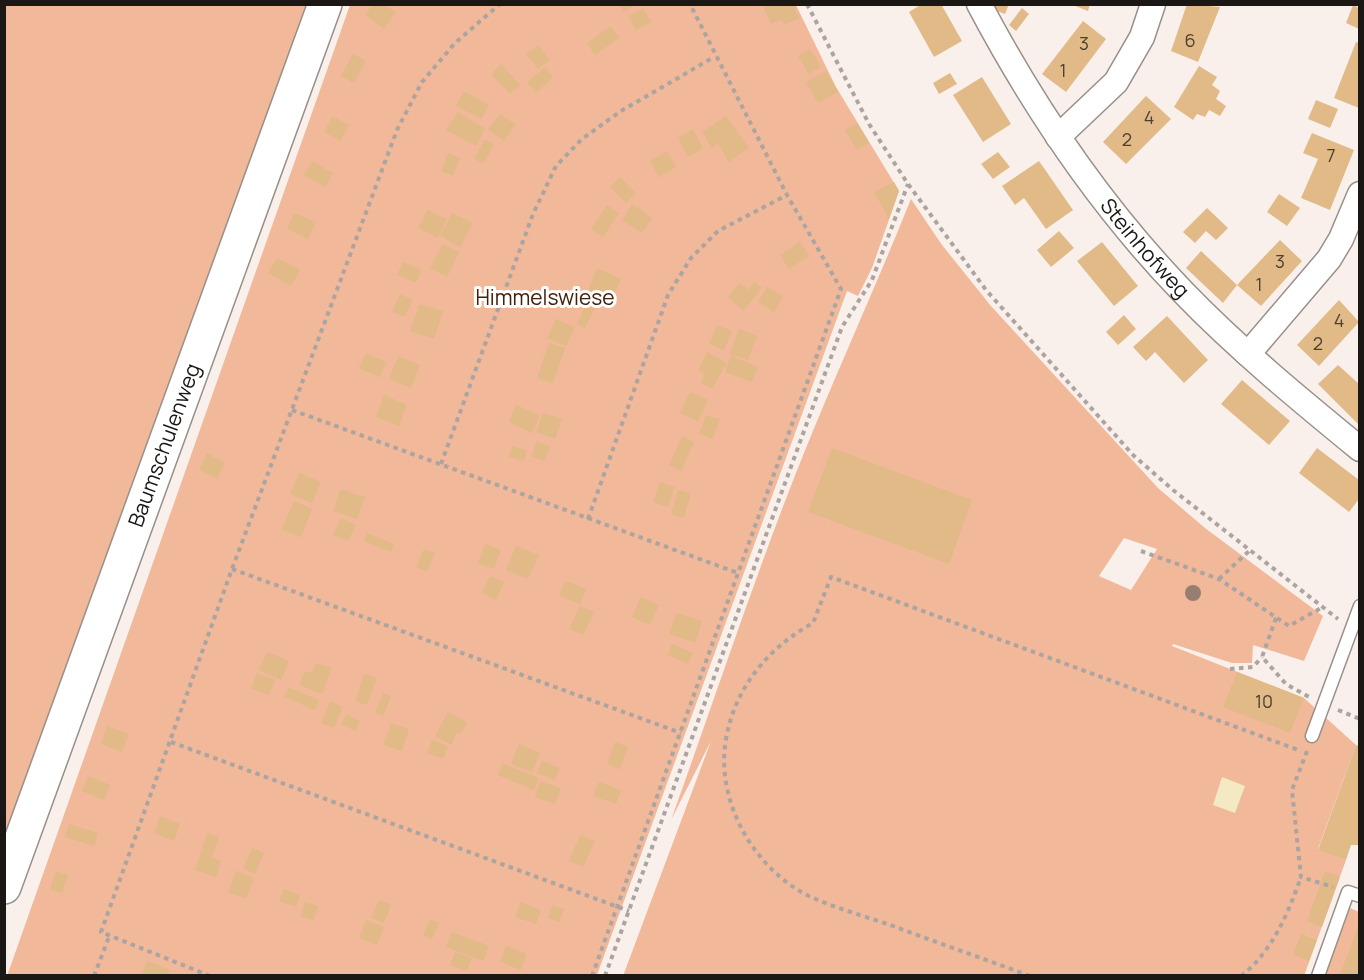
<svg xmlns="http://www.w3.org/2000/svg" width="1364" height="980" viewBox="0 0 1364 980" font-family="Manrope,sans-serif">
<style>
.green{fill:#f1b89a;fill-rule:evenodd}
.sand{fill:#f3e9c3}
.building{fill:#e1ba88}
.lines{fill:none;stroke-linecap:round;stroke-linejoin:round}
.lane-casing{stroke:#988f8a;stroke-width:15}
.street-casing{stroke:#988f8a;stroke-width:27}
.secondary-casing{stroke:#988f8a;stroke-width:36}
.path{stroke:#aba4a0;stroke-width:4;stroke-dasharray:4.5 4.5;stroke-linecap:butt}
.lane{stroke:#fff;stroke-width:12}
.street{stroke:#fff;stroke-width:24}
.secondary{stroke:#fff;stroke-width:33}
.tree{fill:#967e70}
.labels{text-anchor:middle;stroke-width:6;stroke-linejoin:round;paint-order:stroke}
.number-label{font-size:18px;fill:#4c4032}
.street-label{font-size:21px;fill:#1a1715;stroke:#fff}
.park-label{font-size:21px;fill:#45210b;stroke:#fff}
</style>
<rect width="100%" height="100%" fill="#faf0eb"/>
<g class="green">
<path d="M4,5H315L4,856Z"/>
<path d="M350,5H796L836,87L899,191L872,268L858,296L847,291L597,975L7,976Z"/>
<path d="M911,199L942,245L991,306L1158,488L1205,528L1323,616L1304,661L1253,645L1252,663H1232L1173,644L1172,646L1304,698L1356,745L1318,849L1346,860L1304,976H623L711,741L671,820C709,715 744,609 784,504C823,401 870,301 911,199ZM1124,538L1157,549L1131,590L1099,576Z"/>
<path d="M1350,908L1359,912V975L1325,976Z"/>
</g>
<path class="sand" d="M1222,777L1245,786L1235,813L1213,805Z"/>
<g class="building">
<path d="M373,4H384L396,13L384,29L365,15Z"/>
<path d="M619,4H636L624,12Z"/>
<path d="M767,4H793L799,18L784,25L782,19L771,24L763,6Z"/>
<path d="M922,4H941L962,41L934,57L909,12Z"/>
<path d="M988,4H1009L1005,14L987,7Z"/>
<path d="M1070,4H1090L1088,11Z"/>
<path d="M1187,4L1220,7L1198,62L1171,51Z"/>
<path d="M1353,5L1359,8V29L1346,23Z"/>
<path d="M643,8L651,22L636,30L628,16Z"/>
<path d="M1022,8L1029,14L1016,31L1009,25Z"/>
<path d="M1083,21L1106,39L1066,92L1042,74Z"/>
<path d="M611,26L619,38L595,55L587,43Z"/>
<path d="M1356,42L1359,43V108L1334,98Z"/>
<path d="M538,45L550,60L538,69L526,54Z"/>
<path d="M810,49L821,67L809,74L798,56Z"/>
<path d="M353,54L366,61L354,83L341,76Z"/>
<path d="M501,64L520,85L510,94L491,74Z"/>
<path d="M1199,66L1217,77L1212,85L1220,91L1216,99L1226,106L1220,116L1209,110L1205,117L1197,114L1193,120L1174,107Z"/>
<path d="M545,67L553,77L536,93L527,82Z"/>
<path d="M826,71L838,92L818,103L806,82Z"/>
<path d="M950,73L957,84L939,94L933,83Z"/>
<path d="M982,77L1011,124L983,142L953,95Z"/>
<path d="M464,91L489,105L481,119L456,106Z"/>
<path d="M1146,96L1171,119L1126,164L1103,142Z"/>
<path d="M1316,100L1338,109L1330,128L1308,119Z"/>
<path d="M458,112L485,129L476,146L446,130Z"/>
<path d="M500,114L516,125L504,141L488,130Z"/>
<path d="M332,116L349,125L341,141L324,132Z"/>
<path d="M726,116L749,148L729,162L718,144L712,148L702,132Z"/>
<path d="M857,123L869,143L857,150L845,130Z"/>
<path d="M693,129L703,148L688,157L678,138Z"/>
<path d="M1312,133L1354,150L1330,210L1301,198L1318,159L1303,153Z"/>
<path d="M485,139L494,145L483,164L474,158Z"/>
<path d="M667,151L676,167L659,177L650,161Z"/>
<path d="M998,152L1010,167L993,179L981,164Z"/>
<path d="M448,153L460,158L453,176L441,171Z"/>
<path d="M312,161L333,173L325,187L304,175Z"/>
<path d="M1039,161L1073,210L1046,229L1024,198L1015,205L1002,186Z"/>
<path d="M620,177L636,193L626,203L610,187Z"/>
<path d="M894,182L899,191L889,219L874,192Z"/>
<path d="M1279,194L1300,208L1287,226L1267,212Z"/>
<path d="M632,204L652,218L642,233L622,220Z"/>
<path d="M607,205L619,213L603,237L591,229Z"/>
<path d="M1207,208L1228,228L1216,240L1206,231L1195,243L1183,232Z"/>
<path d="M427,210L447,219L438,238L418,228Z"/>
<path d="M294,213L316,222L308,239L287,229Z"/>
<path d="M452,213L473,223L460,247L440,236Z"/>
<path d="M1059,231L1074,248L1051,267L1037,250Z"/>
<path d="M1280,240L1302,261L1261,306L1237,285L1223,303L1186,268L1201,251L1237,285Z"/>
<path d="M800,241L809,256L789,269L780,255Z"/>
<path d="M1102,242L1138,286L1114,306L1077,261Z"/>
<path d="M443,244L459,252L447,277L430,268Z"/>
<path d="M277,258L300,270L291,286L268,273Z"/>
<path d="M403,262L422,270L416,283L397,275Z"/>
<path d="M597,268L621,279L611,301L588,291Z"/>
<path d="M755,282L762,288L743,311L728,297L740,283L748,290Z"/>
<path d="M767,287L783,296L774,312L758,302Z"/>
<path d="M400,294L413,300L405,317L392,312Z"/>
<path d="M1339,300L1359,322L1319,366L1297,345Z"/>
<path d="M587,303L596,306L585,328L577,324Z"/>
<path d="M419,304L443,311L434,339L410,331Z"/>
<path d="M1124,315L1136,329L1118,345L1106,332Z"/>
<path d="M1167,316L1208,360L1184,383L1155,352L1146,361L1133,347Z"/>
<path d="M556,319L575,327L566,346L547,338Z"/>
<path d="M717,325L732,331L724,350L709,344Z"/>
<path d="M739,329L757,336L748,360L730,354Z"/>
<path d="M549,343L565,348L553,383L537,378Z"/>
<path d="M707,352L727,363L712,389L701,383L705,374L698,370Z"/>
<path d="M366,353L386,362L380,377L359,368Z"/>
<path d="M398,356L420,365L411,388L389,379Z"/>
<path d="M731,356L758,367L752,382L725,372Z"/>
<path d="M1338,365L1359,384V425L1318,384Z"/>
<path d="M1242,380L1290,421L1269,445L1221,404Z"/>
<path d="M690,392L708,400L698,421L680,413Z"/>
<path d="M384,395L407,405L399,426L376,417Z"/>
<path d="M516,405L540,415L532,433L509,422Z"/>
<path d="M543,413L562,419L555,439L536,432Z"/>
<path d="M706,415L720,419L713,439L699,434Z"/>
<path d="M682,436L694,442L681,471L669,465Z"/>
<path d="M537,441L550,446L544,461L531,456Z"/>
<path d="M512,446L527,450L524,461L509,457Z"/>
<path d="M832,448L972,500L949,564L808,512Z"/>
<path d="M1317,448L1359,480V499L1349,512L1299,473Z"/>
<path d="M207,453L225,463L217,479L199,469Z"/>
<path d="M299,473L321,482L312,503L290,494Z"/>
<path d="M660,482L675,487L668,507L653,502Z"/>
<path d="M341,489L365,497L357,519L333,511Z"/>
<path d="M678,490L691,493L684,518L671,514Z"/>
<path d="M294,501L312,509L301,537L282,530Z"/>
<path d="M341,518L356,525L348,541L333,535Z"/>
<path d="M367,533L394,544L391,552L364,541Z"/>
<path d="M485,544L501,550L494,569L478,564Z"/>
<path d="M516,546L539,555L528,579L506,570Z"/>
<path d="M424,549L435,553L427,572L416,567Z"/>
<path d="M490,576L504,582L496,600L482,593Z"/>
<path d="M565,581L586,589L580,604L559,596Z"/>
<path d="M641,597L659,605L650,625L632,617Z"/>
<path d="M580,606L594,612L583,635L569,629Z"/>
<path d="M676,613L702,621L695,643L669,634Z"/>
<path d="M672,644L693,653L688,664L667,655Z"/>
<path d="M267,652L289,661L281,680L259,670Z"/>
<path d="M316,663L332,668L322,694L299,685L305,671L312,673Z"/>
<path d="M1237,672L1304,698L1290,733L1223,707Z"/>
<path d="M257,673L275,680L269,695L251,688Z"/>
<path d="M364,674L377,678L367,705L355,701Z"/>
<path d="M289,687L319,700L315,710L284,697Z"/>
<path d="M383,693L391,696L383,716L375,713Z"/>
<path d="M330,701L343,707L334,728L321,723Z"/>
<path d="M448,712L467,722L461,734L457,732L451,745L435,736Z"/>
<path d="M346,714L360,721L356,731L341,725Z"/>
<path d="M391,723L409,729L402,751L383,745Z"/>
<path d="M107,726L129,734L122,752L101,744Z"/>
<path d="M432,740L448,746L443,759L427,753Z"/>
<path d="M615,742L628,747L620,769L607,764Z"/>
<path d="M519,744L540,753L532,772L511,764Z"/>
<path d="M1356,745L1359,746V845H1351L1346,860L1318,850Z"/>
<path d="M542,761L560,768L555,780L537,773Z"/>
<path d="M502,763L539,778L534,790L498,775Z"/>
<path d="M88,776L110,785L104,800L82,791Z"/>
<path d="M540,781L561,788L555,804L535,797Z"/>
<path d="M599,782L621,790L616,804L593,796Z"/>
<path d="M160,816L180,824L174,841L154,833Z"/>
<path d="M69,824L98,833L94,846L65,837Z"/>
<path d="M207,833L219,836L212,858L221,861L216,877L195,870Z"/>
<path d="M580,835L595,841L583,867L569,861Z"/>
<path d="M252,848L264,853L255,874L243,869Z"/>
<path d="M56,871L68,875L62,893L50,890Z"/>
<path d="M236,871L254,878L246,899L228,892Z"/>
<path d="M1325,871L1340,877L1322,927L1307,921Z"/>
<path d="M284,889L300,895L296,907L279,901Z"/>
<path d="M379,900L391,905L384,923L371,918Z"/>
<path d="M305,902L318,906L314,920L300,916Z"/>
<path d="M520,902L541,910L536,924L515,917Z"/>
<path d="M552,905L564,909L559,922L548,918Z"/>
<path d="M430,919L439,923L432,939L423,935Z"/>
<path d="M366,920L384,927L377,945L359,938Z"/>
<path d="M1359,924V975H1340Z"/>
<path d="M452,932L489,946L483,961L446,947Z"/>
<path d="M1301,934L1317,940L1309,961L1293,955Z"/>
<path d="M506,946L527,954L521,970L500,962Z"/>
<path d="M455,952L472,958L467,971L450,965Z"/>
<path d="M147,961L170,970L168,975H142Z"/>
</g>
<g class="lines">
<defs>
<g id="lane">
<path d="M1312,736L1360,606"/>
<path d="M1318,976L1348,892L1360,896"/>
</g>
<g id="street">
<path id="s1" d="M979,4C1034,108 1101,207 1183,292C1238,349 1299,399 1360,449"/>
<path d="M1058,137L1116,82L1142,37L1153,4"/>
<path d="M1248,354L1329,259L1341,239L1360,194"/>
</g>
<g id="secondary">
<path id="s2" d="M4,887L325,4"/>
</g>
</defs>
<use href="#lane" class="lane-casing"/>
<use href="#street" class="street-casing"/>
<use href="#secondary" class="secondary-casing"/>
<g class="path">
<path d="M807,4L869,124L908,184L986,290L1133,455L1173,490L1338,619"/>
<path d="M292,410L738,573"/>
<path d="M441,464L533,214L556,166L582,139L621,111L714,57"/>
<path d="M588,519L668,295L691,258L718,231L787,195"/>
<path d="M1141,551L1219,579L1289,626L1321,608"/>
<path d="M232,569L681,733"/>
<path d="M1219,579L1249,551"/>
<path d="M1276,618L1262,657L1286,684L1309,697"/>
<path d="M1230,669L1253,667L1262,657"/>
<path d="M1338,710L1360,719"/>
<path d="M171,742L629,911"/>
<path d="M1307,751L1292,790L1301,877L1333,887"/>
<path d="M94,976L109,937"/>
<path d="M210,976L101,932L232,569L397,130L422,82L455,43L500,4"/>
<path d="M592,976L841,289L787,195L690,4"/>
<path d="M605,976L842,327L872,280L908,184"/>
<path d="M1030,976C987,960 944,945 901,929C872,918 840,910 811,897C754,870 715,801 726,739C735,687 769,647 813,623L831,577L1301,751"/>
<path d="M1241,976C1273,951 1288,913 1301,877"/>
</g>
<use href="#lane" class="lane"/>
<use href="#street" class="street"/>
<use href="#secondary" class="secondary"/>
</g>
<circle class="tree" cx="1193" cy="593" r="8"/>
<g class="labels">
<g class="number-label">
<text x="1190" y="47">6</text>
<text x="1084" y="50">3</text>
<text x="1063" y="77">1</text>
<text x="1149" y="124">4</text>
<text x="1127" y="146">2</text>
<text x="1331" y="162">7</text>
<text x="1280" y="268">3</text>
<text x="1259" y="291">1</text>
<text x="1339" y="327">4</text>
<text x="1318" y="350">2</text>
<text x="1264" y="708">10</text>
</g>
<g class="street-label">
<text dy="7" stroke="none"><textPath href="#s1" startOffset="296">Steinhofweg</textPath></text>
<text dy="7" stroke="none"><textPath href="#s2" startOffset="470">Baumschulenweg</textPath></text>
</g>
<g class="park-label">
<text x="545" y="305">Himmelswiese</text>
</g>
</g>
<rect width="1364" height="980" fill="none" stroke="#1a1715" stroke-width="12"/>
</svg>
